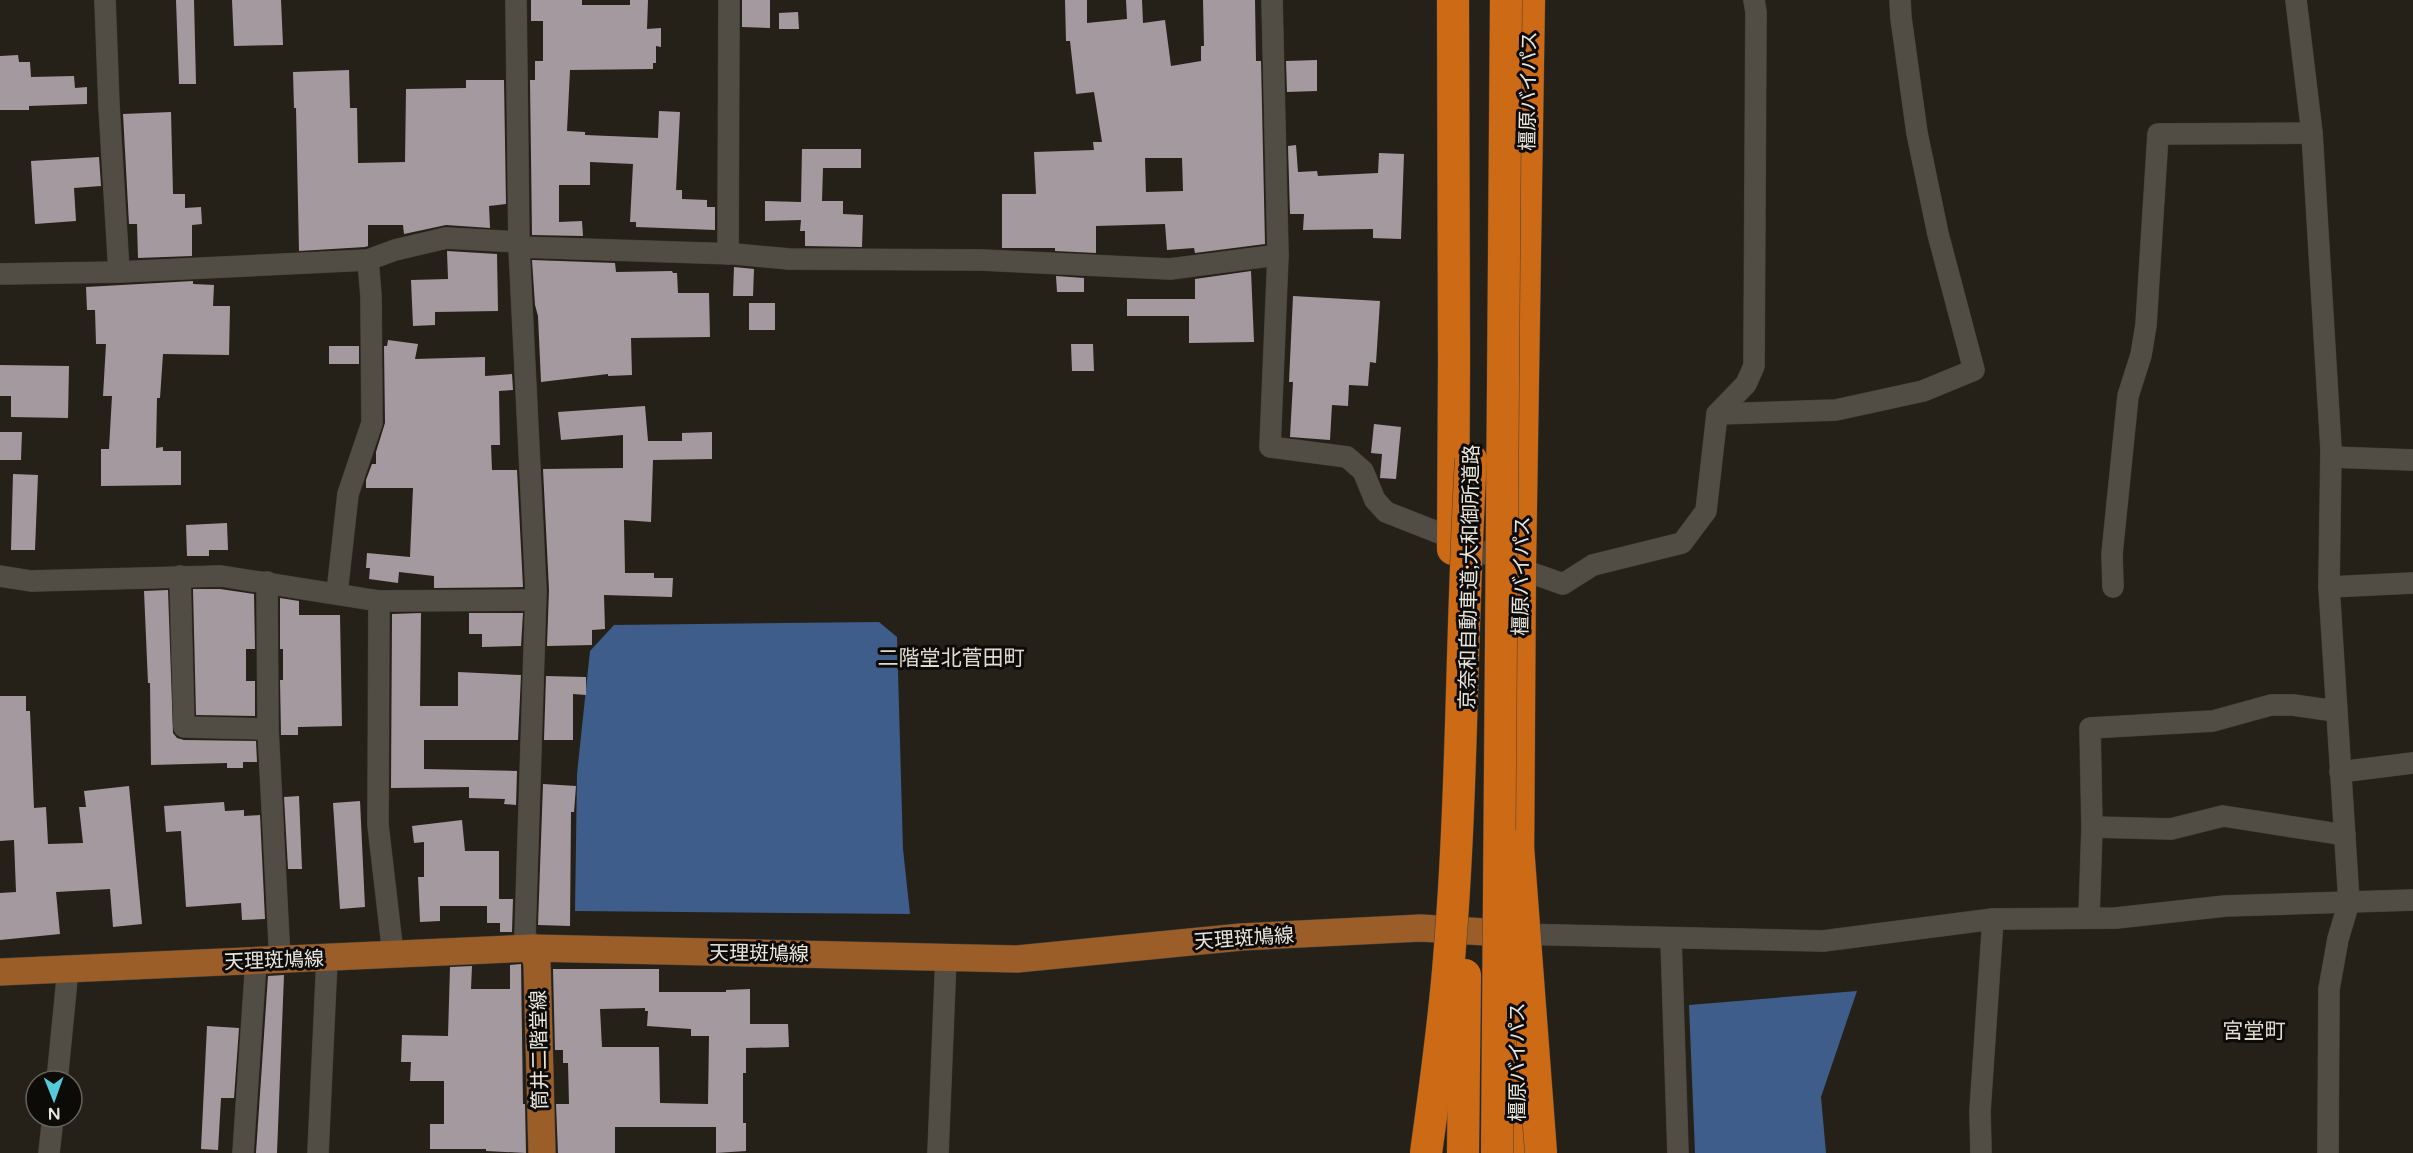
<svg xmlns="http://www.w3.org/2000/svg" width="2413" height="1153" viewBox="0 0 2413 1153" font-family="'Varela Round','Noto Sans JP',sans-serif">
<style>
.water{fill:#3f5d8a}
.building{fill:#a599a0;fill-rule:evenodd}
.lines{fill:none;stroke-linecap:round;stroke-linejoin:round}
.minor-casing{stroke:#433f39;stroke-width:22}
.major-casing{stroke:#433f39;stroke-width:28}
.highway-casing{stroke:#433f39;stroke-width:33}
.minor{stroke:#524d44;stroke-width:21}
.major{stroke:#9c5e28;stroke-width:27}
.highway{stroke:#cd6a16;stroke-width:32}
.highway-bridge-casing{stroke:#433f39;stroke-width:33;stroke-linecap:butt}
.highway-bridge{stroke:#cd6a16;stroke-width:32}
.labels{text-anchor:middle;stroke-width:6;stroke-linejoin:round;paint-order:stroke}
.street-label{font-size:20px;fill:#e9e6e0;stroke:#0d0b07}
.neighbourhood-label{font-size:21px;fill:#e1dbcf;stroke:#0d0b07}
</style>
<rect width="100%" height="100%" fill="#252118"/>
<g class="water">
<path d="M879,622L897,637L903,849L910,914L575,911L577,774L590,651L614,625Z"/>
<path d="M1857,991L1821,1097L1826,1153H1695L1689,1005Z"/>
</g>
<g class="building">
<path d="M176,0H194L196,84H179Z"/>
<path d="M232,0H281L283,45L234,46Z"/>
<path d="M531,0H582V5H630V0H648L647,29L661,28V47L656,46V63H653V69L570,70L567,131L585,132V135L658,138L659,111L680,112L676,190H682V199L707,200V207H715V230L636,227V222H630L633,164L590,162V185H559V222L582,221L583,236L532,235L530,80H535V61H543V21H531Z"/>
<path d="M742,0H770V28L742,27Z"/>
<path d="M1065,0H1087V23L1127,19L1126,0H1142L1143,23L1165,20L1171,66L1201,61V46H1204L1203,0H1255L1256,61H1261L1265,244L1195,253L1194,248L1167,250L1165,224L1096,226V253L1055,251V248H1002V194H1036L1034,152L1094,150L1093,142H1102L1094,92L1076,94L1070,41H1066ZM1145,158H1182L1183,191L1146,192Z"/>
<path d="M798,12L799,29H779V13Z"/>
<path d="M18,55L19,62H30L31,77L74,76L75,88L87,87V104L29,106V110H0V56Z"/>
<path d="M1317,60V91L1287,92L1286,61Z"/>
<path d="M349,70L350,108H357L358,163L405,162L406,89L466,88V80H504L506,204L489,206L490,228L446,225L404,234L403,225H368V246L365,247L299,251L296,108H294L293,72Z"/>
<path d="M171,112L173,194H185V208L201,207L202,224L192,225V256L138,258L137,224H129L123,114Z"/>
<path d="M1296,145L1298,172L1317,171L1318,176L1378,173L1379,153L1404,154L1401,239L1373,238V229L1303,230L1304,214H1290L1288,146Z"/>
<path d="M802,149H861V168H823L822,201H843V214L863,215L862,247L805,246V231H800L801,220L765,221V201L801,202Z"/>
<path d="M99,157L101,186L74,188L76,221L35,224L31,161Z"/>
<path d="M447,251L497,254L498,311L435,312V325L413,326L411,280L448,279Z"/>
<path d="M532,260L615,263L616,272L672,271L673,273H677L678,293H709L710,337L631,338L632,375L608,376V374L541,382L538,316L535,305Z"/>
<path d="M734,267L754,269L753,296H733Z"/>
<path d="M1251,271L1254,342L1189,343V316H1127V299H1195V279Z"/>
<path d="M1056,276L1084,278V292H1057Z"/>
<path d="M193,281V284L214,285L213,306H230L229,355L163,354L160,398H157L156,448L163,447V451H181V485L101,486V449H109L112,396H103L106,344H96L95,310H87L86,287Z"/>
<path d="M1293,296L1380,301L1376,363L1370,362L1368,386L1349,385L1348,406L1332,405L1330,440L1290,437L1293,382H1289Z"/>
<rect x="749" y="303" width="26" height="27"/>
<path d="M388,340L418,344L415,359L485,357V376L512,374L513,390L499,391L500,445H491L492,470H517L523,587L434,588V576L399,572L398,583L369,579L370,568H366L367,553L410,557L413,488H366V480L372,464H376V452L385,423L384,346H387Z"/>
<path d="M1071,344H1093L1094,371H1072Z"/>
<rect x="329" y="346" width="30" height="18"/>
<path d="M0,365L69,366L68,418L11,417V396H0Z"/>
<path d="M645,406L648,441H682V433L712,432V459L653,460L651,522L624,520L625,573H654V578H673L672,597L604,595L605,629L592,630V645L547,646L549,590L543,469L623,468V435L561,440L558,412Z"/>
<path d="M1374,424L1401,427L1396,479L1380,478L1382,454L1371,453Z"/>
<path d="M0,432H22L21,460H0Z"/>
<path d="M13,474L38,475L35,550H11Z"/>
<path d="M227,523L228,550H209V556H187L186,525Z"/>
<path d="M193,589H220L254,594L255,649H246V681H255V716L196,715Z"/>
<path d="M168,590L173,733L177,738L184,740L256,741L257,762H243V768H227V763L151,765L150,683H148L144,591Z"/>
<path d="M280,598L299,601V615H340L342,726L298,727V735H281L280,680H283V649H280Z"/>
<path d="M421,613L420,706H458V672L521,675L518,740H424V769L517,771L516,805L504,804L505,799L469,798V787L391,788L392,614Z"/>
<path d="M469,613H523L521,646L482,647V634H469Z"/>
<path d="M546,676L586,677V695L573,694V740H544Z"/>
<path d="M0,696H26V711H30L34,808L46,807L48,844L83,843L79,807H86L84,791L129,786L142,924L113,927L110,889L56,892L60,934L0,940V893L16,892L14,840L0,841Z"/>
<path d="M543,784L576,786L574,812H571L570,926L538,925Z"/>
<path d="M299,796L302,869H288L284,797Z"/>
<path d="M360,801L365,907L340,909L333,803Z"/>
<path d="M224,802L225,811L244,810V816L260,815L265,919L242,920L241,903L186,907L181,831L166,832L164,806Z"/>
<path d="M462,820L465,851H499V899H513L512,932H500V923H487V906H440V921L420,922L418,877H424V842L414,843L412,826Z"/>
<path d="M521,964L523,1104H525L526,1153L486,1151V1149H430V1124H444V1081H410L411,1062H401L402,1035L448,1036L450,967L472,966L471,989H510V965Z"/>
<path d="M553,969H659V992H726V990L750,989V1024H788L789,1047L746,1048V1073H743V1123H746V1151L716,1153V1127H615V1153H558L556,1104H569L568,1063H563V1050H555ZM645,1008V1011H648L647,1026L691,1029V1036H709L708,1104L660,1103L659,1047H602L600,1009Z"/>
<path d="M284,975L277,1153H256L268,976Z"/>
<path d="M207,1026L239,1028L234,1098H221L218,1150L201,1149Z"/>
</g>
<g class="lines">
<defs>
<g id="minor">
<path d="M105,0L109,106L119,272"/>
<path d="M516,0L519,247L536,591L525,935L532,948"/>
<path d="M1272,0L1278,255L1270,447L1347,457L1363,471L1375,500L1386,512L1452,538L1520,569L1563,584L1593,565L1682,543L1706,511L1717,414L1746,384L1754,366L1756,12L1754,0"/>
<path d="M2296,0L2312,133L2331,449L2329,587L2349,902L2338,939L2329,989L2328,1153"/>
<path d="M519,247L735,254L789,259L982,260L1170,269L1278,255"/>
<path d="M728,254L729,0"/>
<path d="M0,274L119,272L368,260L395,250L446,238L518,242"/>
<path d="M1717,414L1836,410L1923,391L1974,370L1938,234L1917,133L1901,18L1900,0"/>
<path d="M2331,457L2413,460"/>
<path d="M0,576L31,581L221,576L379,601L535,600"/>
<path d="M180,576L184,727L268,729"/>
<path d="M267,582L268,729L280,961"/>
<path d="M2113,587L2112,554L2128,396L2141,355L2146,325L2158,134L2312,133"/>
<path d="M2329,587L2413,583"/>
<path d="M337,593L348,494L372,423L371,296L368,260"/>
<path d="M379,601L378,825L393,954"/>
<path d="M2340,772L2413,763"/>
<path d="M2092,827L2171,829L2223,816L2345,835"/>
<path d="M2089,917L2092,827L2090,728L2213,721L2271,705H2293L2335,711"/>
<path d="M1518,934L1823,941L1993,919L2116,918L2225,906L2413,900"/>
<path d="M1671,939L1678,1153"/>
<path d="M57,1081L68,969"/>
<path d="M49,1153L53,1117"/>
<path d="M243,1153L256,961"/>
<path d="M318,1153L327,958"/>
<path d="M938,1153L946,957"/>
<path d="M1981,1153L1980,1111L1993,919"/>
</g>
<g id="major">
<path d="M532,948L537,963L542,1153"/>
<path d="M0,972L532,948L1017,959L1241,937L1421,928L1518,934"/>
</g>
<g id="highway">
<path d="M1453,549L1454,362L1453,0"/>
<path d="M1518,873L1520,569L1529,0"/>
<path d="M1517,1153V1004"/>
</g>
</defs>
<use href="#minor" class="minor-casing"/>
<use href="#major" class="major-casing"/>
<use href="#highway" class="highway-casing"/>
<use href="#minor" class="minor"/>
<use href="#major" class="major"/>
<use href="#highway" class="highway"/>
<defs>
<g id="highway-bridge">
<path d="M1518,846L1541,1153"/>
<path d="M1426,1153C1435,1088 1444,1024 1449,959C1463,793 1461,625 1471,459"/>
<path d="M1463,1153L1465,975"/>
<path d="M1497,1153L1506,0"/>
</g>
</defs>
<use href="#highway-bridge" class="highway-bridge-casing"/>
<use href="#highway-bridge" class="highway-bridge"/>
</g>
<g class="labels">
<g class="street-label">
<text transform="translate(1528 91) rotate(-89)" y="7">橿原バイパス</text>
<text transform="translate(1521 576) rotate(-89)" y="7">橿原バイパス</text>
<text transform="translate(1469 577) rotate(-89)" y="7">京奈和自動車道;大和御所道路</text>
<text transform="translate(1244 938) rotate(-4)" y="7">天理斑鳩線</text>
<text transform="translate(759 953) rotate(1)" y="7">天理斑鳩線</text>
<text transform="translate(274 960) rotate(-2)" y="7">天理斑鳩線</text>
<text transform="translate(539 1050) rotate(-91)" y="7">筒井二階堂線</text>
<text transform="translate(1517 1062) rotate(-90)" y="7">橿原バイパス</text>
</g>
<g class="neighbourhood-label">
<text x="951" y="665">二階堂北菅田町</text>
<text x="2254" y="1038">宮堂町</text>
</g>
</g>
<g transform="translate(54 1099) rotate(179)"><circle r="28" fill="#0d0b07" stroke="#65635e" stroke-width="1.5"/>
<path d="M0-4.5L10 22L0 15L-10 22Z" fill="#53cbdb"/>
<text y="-9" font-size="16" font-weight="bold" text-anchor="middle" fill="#e9e6e0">N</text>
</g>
</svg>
